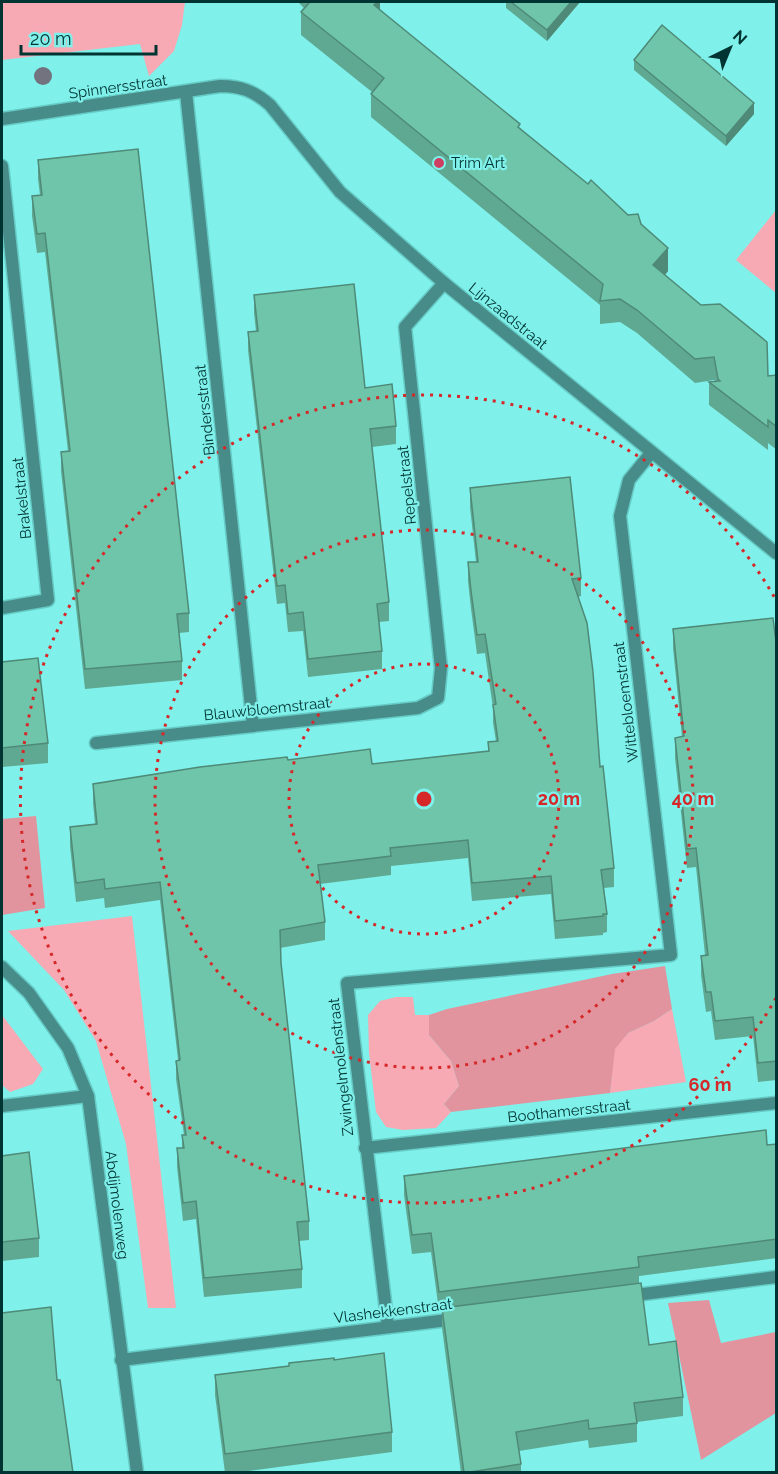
<svg xmlns="http://www.w3.org/2000/svg" width="778" height="1474" viewBox="0 0 778 1474" font-family="Raleway,sans-serif">
<style>
.green{fill:#f8aab4}
.forest{fill:#e1949e}
.lines{fill:none;stroke-linecap:round;stroke-linejoin:round}
.minor-casing{stroke:#66cac5;stroke-width:15}
.minor{stroke:#488c89;stroke-width:12}
.tree{fill:#73737f}
.wall{fill:#5fa992}
.shaded-wall{fill:#4e8a77}
.building{fill:#6fc5aa;stroke:#4e8a77;stroke-width:1.5}
.ring{fill:none;stroke:#d62828;stroke-width:3;stroke-dasharray:3 6}
.poi-dot{fill:#cf3f61;stroke:#7ff0ea;stroke-width:2}
.labels{text-anchor:middle;stroke-width:4.5;stroke-linejoin:round;paint-order:stroke}
.street-label{font-size:15px;fill:#003432;stroke:#7ff0ea}
.poi-label{font-size:15px;fill:#003432;stroke:#7ff0ea;text-anchor:start}
.centre{fill:#d62828;stroke:#7ff0ea;stroke-width:3}
.ring-label{font-size:18px;text-anchor:middle;font-weight:bold;fill:#d62828;stroke:#7ff0ea;stroke-width:4.5;stroke-linejoin:round;paint-order:stroke}
</style>
<rect width="100%" height="100%" fill="#7ff0ea"/>
<g class="green">
<path d="M2,2H185L182,25L174,51L149,76L140,44L2,60Z"/>
<path d="M776,210V293L736,260Z"/>
<path d="M132,916L176,1308H148L126,1144L96,1041L64,990L8,931Z"/>
<path d="M396,997H413L415,1015H429V1035L451,1061L459,1086L444,1104L451,1112L436,1128L403,1130L386,1127L376,1112L369,1053L368,1015L380,1001Z"/>
<path d="M672,1009L686,1082L610,1093L614,1049L628,1033L654,1021Z"/>
<path d="M2,1015L43,1069L33,1084L10,1092L2,1085Z"/>
</g>
<g class="forest">
<path d="M36,816L45,908L2,915V819Z"/>
<path d="M665,966L672,1009L654,1021L628,1033L615,1049L610,1093L451,1112L444,1104L459,1086L451,1061L429,1035V1015L447,1009L612,974Z"/>
<path d="M709,1300L721,1343L776,1332V1413L701,1460L668,1303Z"/>
</g>
<g class="lines">
<defs>
<g id="minor">
<path d="M186,92L253,726"/>
<path d="M2,119L220,86C241,86 254,91 270,105L340,192L444,283L776,553"/>
<path d="M2,166L48,600L2,608"/>
<path d="M96,743L418,708L438,698L441,668L405,327L444,283"/>
<path d="M2,967L29,993L68,1048L88,1096L137,1472"/>
<path d="M2,1106L88,1096"/>
<path d="M365,1148L776,1103"/>
<path d="M628,1296L776,1277"/>
<path d="M388,1327L347,983L671,955L620,516L629,480L651,453"/>
<path d="M121,1360L456,1319"/>
</g>
</defs>
<use href="#minor" class="minor-casing"/>
<use href="#minor" class="minor"/>
</g>
<circle class="tree" cx="43" cy="76" r="9"/>
<g class="wall">
<path d="M299,2H380V10L520,129L588,184L641,224L668,271L665,275L768,376L777,375V450L768,443V450L709,405V382L715,381L714,380L695,383L637,333L620,322L600,324V305L371,117V94L372,92L301,35V12L304,8L299,3Z"/>
<path d="M506,2H580L547,41L506,8Z"/>
<path d="M634,60L754,114L726,146L634,70Z"/>
<path d="M38,160L189,613V632L179,633L182,661V680L85,689L61,471V452L68,451L45,252L37,253L32,216V196L40,195L38,179Z"/>
<path d="M254,295L365,388L396,426V444L372,447L389,602V621L379,622L382,651V669L308,677L303,631L288,632L285,603L277,604L248,350V332L256,331L254,313Z"/>
<path d="M470,488L581,578V596L578,597L614,868V887L604,888L607,914V932L603,933V935L555,939L551,894L472,901L468,858L391,866V875L320,884L325,922V940L280,948L281,963L309,1221V1240L299,1241L302,1269V1288L204,1297L196,1219L183,1221L177,1167V1148H182V1135H184L176,1079V1061L178,1060L160,900L105,908L104,898L76,902L70,846V827L95,824L93,803V784L288,760L372,764L488,751V742L496,741L493,723V708L485,653L477,654L471,609L468,581V562H476L470,507Z"/>
<path d="M673,629L777,650V1080L758,1082L753,1036L715,1040L711,1011L706,1012L701,975V956L705,955L696,867L687,868L675,758V738L682,737L673,648Z"/>
<path d="M2,662L48,743V763L2,767Z"/>
<path d="M777,1144V1258L639,1276V1283L649,1345L683,1397V1416L637,1422V1442L589,1448L588,1440L519,1451L521,1464V1473H461L442,1328V1311H439L431,1252L412,1254L404,1195V1176Z"/>
<path d="M2,1156L39,1238V1257L2,1261Z"/>
<path d="M334,1360L392,1432V1452L233,1473H225L215,1395V1375Z"/>
</g>
<g class="shaded-wall">
<path d="M377,2H380V21L374,5Z"/>
<path d="M571,2H580L547,41V30Z"/>
<path d="M754,103V114L726,146V136Z"/>
<path d="M668,248V271L653,289V265Z"/>
</g>
<g class="building">
<path d="M310,2H377L374,5L520,124L518,127L588,184L591,180L628,215L638,214L641,224L668,248L653,265L701,305L720,304L767,342L768,376L777,375V427L768,420V427L709,382L720,381L718,379L714,357L695,359L637,310L620,299L600,301L603,284L371,94L384,78L301,12Z"/>
<path d="M511,2H571L547,30Z"/>
<path d="M662,25L754,103L726,136L634,60Z"/>
<path d="M138,149L189,613L177,614L182,661L85,669L61,452L70,451L45,233L37,234L32,196L42,195L38,160Z"/>
<path d="M354,284L365,388L392,384L396,426L370,429L389,602L377,604L382,651L308,659L303,612L288,614L285,585L277,586L248,332L258,331L254,295Z"/>
<path d="M570,477L581,578L572,579L587,623L593,672L600,767L603,766L614,868L601,870L607,914H603V916L555,921L551,876L472,883L468,840L390,848L391,856L318,865L325,922L280,930L281,963L309,1221L297,1222L302,1269L204,1278L196,1201L183,1203L177,1148H184L182,1135H186L176,1061L180,1060L160,882L105,889L104,879L76,883L70,827L97,824L93,784L200,767L287,757L288,760L370,749L372,764L489,751L488,742L498,741L493,705L496,704L485,634L477,635L471,591L468,562H478L470,488Z"/>
<path d="M773,618L777,650V1061L758,1063L753,1017L715,1021L711,992H706L701,956L708,955L696,848L687,849L675,738L684,736L673,629Z"/>
<path d="M38,658L48,743L2,748V662Z"/>
<path d="M766,1130L767,1145L777,1144V1239L638,1257L639,1267L439,1292L431,1233L412,1235L404,1176Z"/>
<path d="M29,1152L39,1238L2,1242V1156Z"/>
<path d="M641,1283L649,1345L676,1341L683,1397L634,1403L637,1423L589,1429L588,1420L516,1432L521,1464L464,1473L442,1308Z"/>
<path d="M51,1307L57,1380H60L73,1473H2V1313Z"/>
<path d="M384,1353L392,1432L225,1454L215,1375L289,1366V1363L334,1358V1360Z"/>
</g>
<g class="ring">
<circle cx="424" cy="799" r="135"/>
<circle cx="424" cy="799" r="269"/>
<path d="M776 998A404 404 0 1 1 776 600"/>
</g>
<circle class="poi-dot" cx="439" cy="163" r="6"/>
<g class="labels">
<g class="street-label">
<text transform="translate(118 87) rotate(-8)" y="5">Spinnersstraat</text>
<text transform="translate(508 316) rotate(39)" y="5">Lijnzaadstraat</text>
<text transform="translate(205 410) rotate(-96)" y="5">Bindersstraat</text>
<text transform="translate(407 485) rotate(-96)" y="5">Repelstraat</text>
<text transform="translate(22 498) rotate(-96)" y="5">Brakelstraat</text>
<text transform="translate(626 702) rotate(-97)" y="5">Wittebloemstraat</text>
<text transform="translate(267 709) rotate(-6)" y="5">Blauwbloemstraat</text>
<text transform="translate(341 1067) rotate(-96)" y="5">Zwingelmolenstraat</text>
<text transform="translate(569 1111) rotate(-6)" y="5">Boothamersstraat</text>
<text transform="translate(117 1205) rotate(83)" y="5">Abdijmolenweg</text>
<text transform="translate(393 1311) rotate(-7)" y="5">Vlashekkenstraat</text>
</g>
<g class="poi-label">
<text x="451" y="168">Trim Art</text>
</g>
</g>
<circle cx="424" cy="799" r="9" class="centre"/>
<g class="ring-label">
<text x="559" y="805">20 m</text>
<text x="693" y="805">40 m</text>
<text x="710" y="1091">60 m</text>
</g>
<rect width="778" height="1474" fill="none" stroke="#003432" stroke-width="6"/>
<g transform="translate(730 48) rotate(43)" stroke="#7ff0ea" stroke-width="4.5" paint-order="stroke">
<path d="M0-4.5L10 22L0 15L-10 22Z" fill="#003432"/>
<text y="-9" font-size="16" font-weight="bold" text-anchor="middle" fill="#003432">N</text>
</g>
<path d="M21 45v9h135v-9" fill="none" stroke="#003432" stroke-width="3"/>
<text x="30" y="45" font-size="18" fill="#003432" stroke="#7ff0ea" stroke-width="4.5" paint-order="stroke">20 m</text>
</svg>
